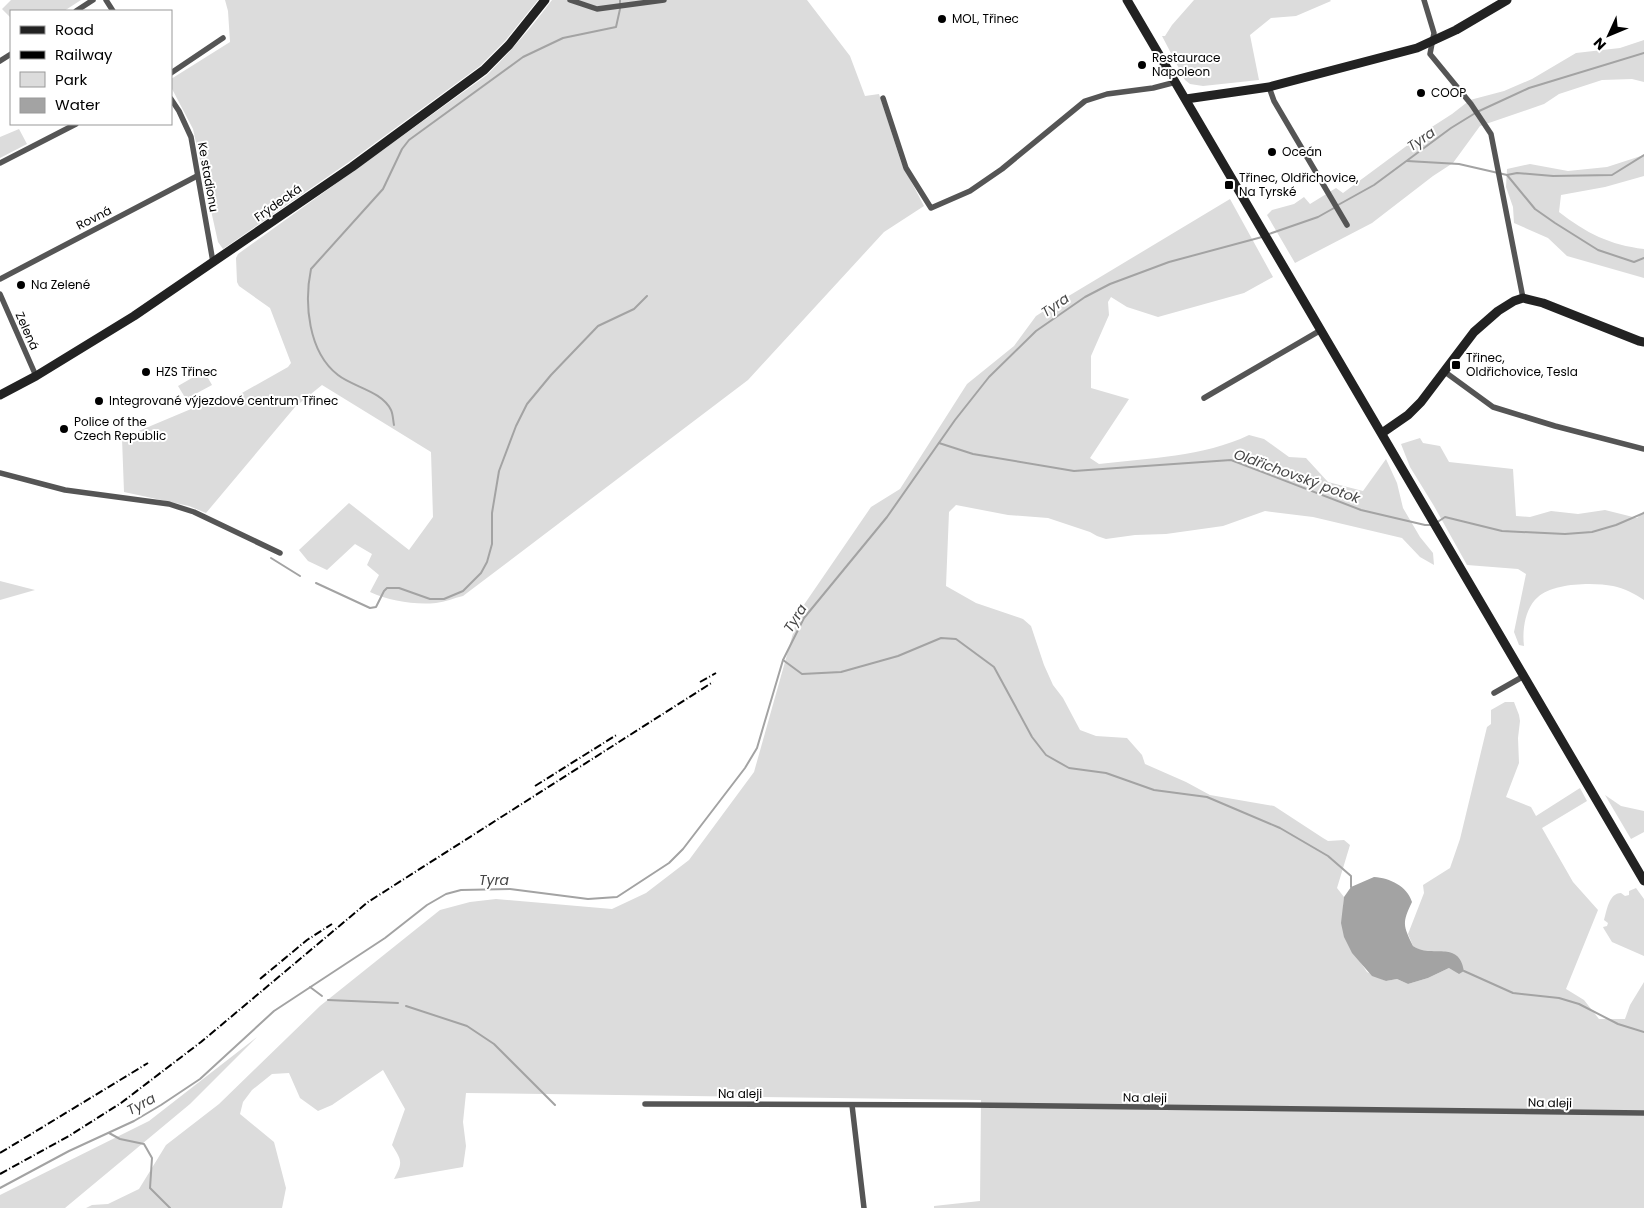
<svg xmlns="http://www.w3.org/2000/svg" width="1644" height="1208" viewBox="0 0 1644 1208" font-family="Poppins,sans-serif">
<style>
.green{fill:#dcdcdc}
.water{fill:#a3a3a3}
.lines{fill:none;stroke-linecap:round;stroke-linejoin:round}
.stream{stroke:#a3a3a3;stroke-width:2}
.street{stroke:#555;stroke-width:5.5}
.secondary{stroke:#222;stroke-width:9}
.rail{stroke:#000;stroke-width:2;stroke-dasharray:8 2.5 1 2.5;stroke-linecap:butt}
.poi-dot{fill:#000;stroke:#fff;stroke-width:2}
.labels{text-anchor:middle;stroke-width:4;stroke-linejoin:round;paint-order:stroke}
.poi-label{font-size:12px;fill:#000;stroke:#fff;text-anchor:start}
.street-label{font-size:12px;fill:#000;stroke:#fff}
.water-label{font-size:14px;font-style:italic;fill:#444;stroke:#fff}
</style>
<rect width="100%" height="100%" fill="#fff"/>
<g class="green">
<path d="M11,0H81L64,11H11V18L2,9Z"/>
<path d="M225,0H538L505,41L480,66L349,162L223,249L218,242L193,129L171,87V79L230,42L228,11Z"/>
<path d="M552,0H807L850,56L865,96L879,94L901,162L924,206L884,232L748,380L463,596C454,598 445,602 436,603C414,605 390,601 370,592L379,575L367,565L372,554L355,544L327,570L308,561L299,550L349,503L409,550L433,517L431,452L322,385L295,407L206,513L189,506L124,492L122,438L222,396L226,402L288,367L291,363L270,308L239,286L237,282L236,258L238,254L487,75C511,51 532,27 552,0Z"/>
<path d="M1194,0H1330L1331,1L1296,16L1271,18L1250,35L1259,80L1203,86L1190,84L1185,80L1162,36H1165L1172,25Z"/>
<path d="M1644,40V82L1632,79L1602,80L1559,94L1544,104L1480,126L1453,163L1433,176L1372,223L1295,263L1267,215L1272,210L1294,204L1304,197L1310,204L1336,188L1343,193L1424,133V132L1452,114L1470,100L1504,91L1532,79L1576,53L1620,48Z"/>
<path d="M19,129L27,144L0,158V137Z"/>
<path d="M1644,155V176L1605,187L1561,195L1559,212C1586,233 1610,245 1644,249V278L1567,256L1548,238L1514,223L1513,207L1506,187L1507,169L1530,164L1568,171L1607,167Z"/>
<path d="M1230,199L1273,277L1244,293L1158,317L1127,307L1111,297L1108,302L1109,315L1091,356V388L1129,399L1090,458L1099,464C1149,458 1203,457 1249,435L1264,439L1289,457L1306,458L1328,482L1363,491L1386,459L1397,483L1403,508L1420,537L1433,553L1434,565L1420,557L1402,538L1313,517L1265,511L1223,526L1166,534L1135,535L1106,539L1097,536L1090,532L1048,518L1008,515L956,505L949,512L946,586L976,603L1023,619L1031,626L1044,665L1053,685L1063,698L1080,730L1096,736L1127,738L1142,755L1145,764L1186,782L1210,795L1274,806L1323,838L1328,841L1344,840L1350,845L1337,888L1344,897L1343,909L1361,963L1367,972L1386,981L1397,979L1408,984L1428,978L1449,968L1459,974L1413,946L1408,934L1424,893L1423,885L1450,868L1460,839L1487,727L1491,724V710L1505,702H1514L1519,715L1520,721L1518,738L1519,763L1506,797L1531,807L1536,816L1580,788L1587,801L1542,828L1573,882L1598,910L1566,989L1584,1000L1599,1019H1625L1630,1005L1644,982V1208H934V1206L980,1201L981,1100L466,1093L463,1122L466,1146L463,1167L394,1179C403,1162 402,1161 392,1145L405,1109L383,1070L332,1105L318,1111L300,1098L289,1073L272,1074L252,1090L243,1102L240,1114L274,1142L286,1188L282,1208H86L92,1205L108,1204L139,1189L166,1145L219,1104L320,1006L440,910L470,902L496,899L612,909L646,893L689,860L754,772L799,612L871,507L900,489L967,384L1014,346L1036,316L1047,309Z"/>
<path d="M204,371L212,385L186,399L178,386Z"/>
<path d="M1420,438L1423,443L1440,446L1449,462L1513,469L1516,516L1530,517L1551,511L1578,514L1605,510L1637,518L1644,511V600C1635,594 1624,588 1613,586C1593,582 1553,583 1538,597C1525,608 1522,630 1524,646L1519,645L1514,632L1526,574L1518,569L1467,565L1434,506L1410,467L1401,444Z"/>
<path d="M0,581L35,590L0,600Z"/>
<path d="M1605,795L1621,806L1644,811V832L1631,839Z"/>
<path d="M1636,888L1644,899V956L1612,942L1604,929L1603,927L1607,926L1608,923L1604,920C1607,910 1609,893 1621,893L1625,896L1629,895V891Z"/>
<path d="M257,1037L190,1104L65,1208H0V1195L149,1121Z"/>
</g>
<path class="water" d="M1374,877C1390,878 1407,886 1412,902C1402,923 1403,925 1413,946C1431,959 1459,939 1464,971L1459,974L1449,968L1428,978L1408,984L1397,979L1386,981L1372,976L1352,953L1344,937L1341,923L1344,897L1351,887Z"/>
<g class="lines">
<g class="stream">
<path d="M1407,161L1459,164L1507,175L1517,173L1553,176L1612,175L1644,155"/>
<path d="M1507,175L1535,209L1555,223L1598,250L1634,262L1644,258"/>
<path d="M1338,205L1374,185L1451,128L1477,112L1529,88L1644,53"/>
<path d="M1269,234L1318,217L1334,208"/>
<path d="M394,425C393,420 393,414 391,410C382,391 353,387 338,375C308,352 304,303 311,269L383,189L402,149L409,140L523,57L563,38L616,27L620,9V0"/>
<path d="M939,443L973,454L1074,471L1231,460L1361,510L1425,525H1432"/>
<path d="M1436,523L1445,517L1502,531L1565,534L1592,532L1616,525L1644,513"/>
<path d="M271,558L300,576"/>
<path d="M316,583L370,608L376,607L384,591L387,588H399L430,599H444L463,591L481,573L487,562L492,544V513L499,471L516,426L527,404L551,375L598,326L634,309L647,296"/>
<path d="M783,660L802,674L841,672L898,656L941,638L956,639L994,667L1032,737L1046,755L1069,768L1106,773L1154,790L1207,797L1280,828L1328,856L1351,876V887"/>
<path d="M1464,971L1513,993L1559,998L1579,1004L1618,1024L1644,1032"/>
<path d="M310,987L322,996"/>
<path d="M328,1000L398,1003"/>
<path d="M406,1006L467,1026L494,1044L555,1105"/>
<path d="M109,1133L120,1139L144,1144L152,1158L150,1188L170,1208"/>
<path d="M0,1188L69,1151L134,1121L161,1105L200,1079L274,1011L385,938L427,905L446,894L461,890L510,889L588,899L617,897L669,863L683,849L745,768L757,748L783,660L804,618L887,517L955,420L989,377L1036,331L1085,297L1110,284L1169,262L1262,237"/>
</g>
<g class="street">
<path d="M106,0L113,11"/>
<path d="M570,0L597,9L664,0"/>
<path d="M1424,0L1434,33L1430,54L1471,104L1491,134L1523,298"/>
<path d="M76,11L93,0"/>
<path d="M0,61L11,54"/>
<path d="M171,73L223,38"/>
<path d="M1269,87L1274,101L1347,225"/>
<path d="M883,98L906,168L931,208L970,191L1002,169L1085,101L1107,94L1153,88L1176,82"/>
<path d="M171,99L179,111L191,137L213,262"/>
<path d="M0,163L76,124"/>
<path d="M0,279L197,176"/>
<path d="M0,294L36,376"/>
<path d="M1445,372L1493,407L1555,426L1644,449"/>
<path d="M1204,398L1321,330"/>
<path d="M0,473L65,490L169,504L194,512L280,553"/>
<path d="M1494,693L1524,676"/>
<path d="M645,1104L967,1105L1644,1113"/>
<path d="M852,1105L864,1208"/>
</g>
<g class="secondary">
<path d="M1127,0L1644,881"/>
<path d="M1186,99L1269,87L1417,48L1456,30L1507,0"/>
<path d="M0,395L36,376L134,316L352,167L484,70L509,45L545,0"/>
<path d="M1382,433L1408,415L1421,402L1474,332L1498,311L1514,301L1523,298L1543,303L1639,341L1644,342"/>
</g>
<g class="rail">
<path d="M700,682L716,673"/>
<path d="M535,786L618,734"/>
<path d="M260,979L307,940L332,924"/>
<path d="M0,1153L148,1063"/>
<path d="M0,1174L69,1136L121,1103L201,1042L368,902L713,682"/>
</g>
</g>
<g class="poi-dot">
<circle cx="942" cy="19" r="5"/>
<circle cx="1142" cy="65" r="5"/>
<circle cx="1421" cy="93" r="5"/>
<circle cx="1272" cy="152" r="5"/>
<rect x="1224" y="180" width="10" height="10" rx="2.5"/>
<circle cx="21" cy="285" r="5"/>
<rect x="1451" y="360" width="10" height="10" rx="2.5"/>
<circle cx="146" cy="372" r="5"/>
<circle cx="99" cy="401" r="5"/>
<circle cx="64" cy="429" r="5"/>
</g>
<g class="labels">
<g class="poi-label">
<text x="952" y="23">MOL, Třinec</text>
<text x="1152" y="62">Restaurace<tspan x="1152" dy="14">Napoleon</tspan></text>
<text x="1431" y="97">COOP</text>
<text x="1282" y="156">Oceán</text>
<text x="1239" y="182">Třinec, Oldřichovice,<tspan x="1239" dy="14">Na Tyrské</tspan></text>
<text x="31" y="289">Na Zelené</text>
<text x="1466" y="362">Třinec,<tspan x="1466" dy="14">Oldřichovice, Tesla</tspan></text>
<text x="156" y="376">HZS Třinec</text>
<text x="109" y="405">Integrované výjezdové centrum Třinec</text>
<text x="74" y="426">Police of the<tspan x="74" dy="14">Czech Republic</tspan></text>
</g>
<g class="street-label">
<text transform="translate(208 177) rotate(80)" y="4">Ke stadionu</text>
<text transform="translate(278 203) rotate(-35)" y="4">Frýdecká</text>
<text transform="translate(94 218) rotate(-27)" y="4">Rovná</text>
<text transform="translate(27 331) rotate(66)" y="4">Zelená</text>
<text x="740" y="1098">Na aleji</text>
<text transform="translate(1145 1098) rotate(1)" y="4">Na aleji</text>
<text transform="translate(1550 1103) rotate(1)" y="4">Na aleji</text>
</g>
<g class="water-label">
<text transform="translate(1421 139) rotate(-35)" y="5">Tyra</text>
<text transform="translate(1055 305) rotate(-35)" y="5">Tyra</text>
<text transform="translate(1297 476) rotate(20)" y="5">Oldřichovský potok</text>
<text transform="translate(795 618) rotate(-58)" y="5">Tyra</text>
<text x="494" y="885">Tyra</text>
<text transform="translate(141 1104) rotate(-28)" y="5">Tyra</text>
</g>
</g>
<rect x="10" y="10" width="162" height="115" fill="#ffffff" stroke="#999999"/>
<rect x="20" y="26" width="25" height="8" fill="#222222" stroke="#999999"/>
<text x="55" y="35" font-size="15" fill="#000000">Road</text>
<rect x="20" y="51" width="25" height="8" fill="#000000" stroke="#999999"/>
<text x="55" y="60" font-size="15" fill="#000000">Railway</text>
<rect x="20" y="72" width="25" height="15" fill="#dcdcdc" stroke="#999999"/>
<text x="55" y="85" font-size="15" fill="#000000">Park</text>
<rect x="20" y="98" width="25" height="15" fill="#a3a3a3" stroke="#999999"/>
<text x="55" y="110" font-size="15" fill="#000000">Water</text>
<g transform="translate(1609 35) rotate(226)" stroke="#ffffff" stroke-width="4" paint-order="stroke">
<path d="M0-4L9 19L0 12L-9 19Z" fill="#000000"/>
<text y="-8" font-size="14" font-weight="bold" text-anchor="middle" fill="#000000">N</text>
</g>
</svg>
